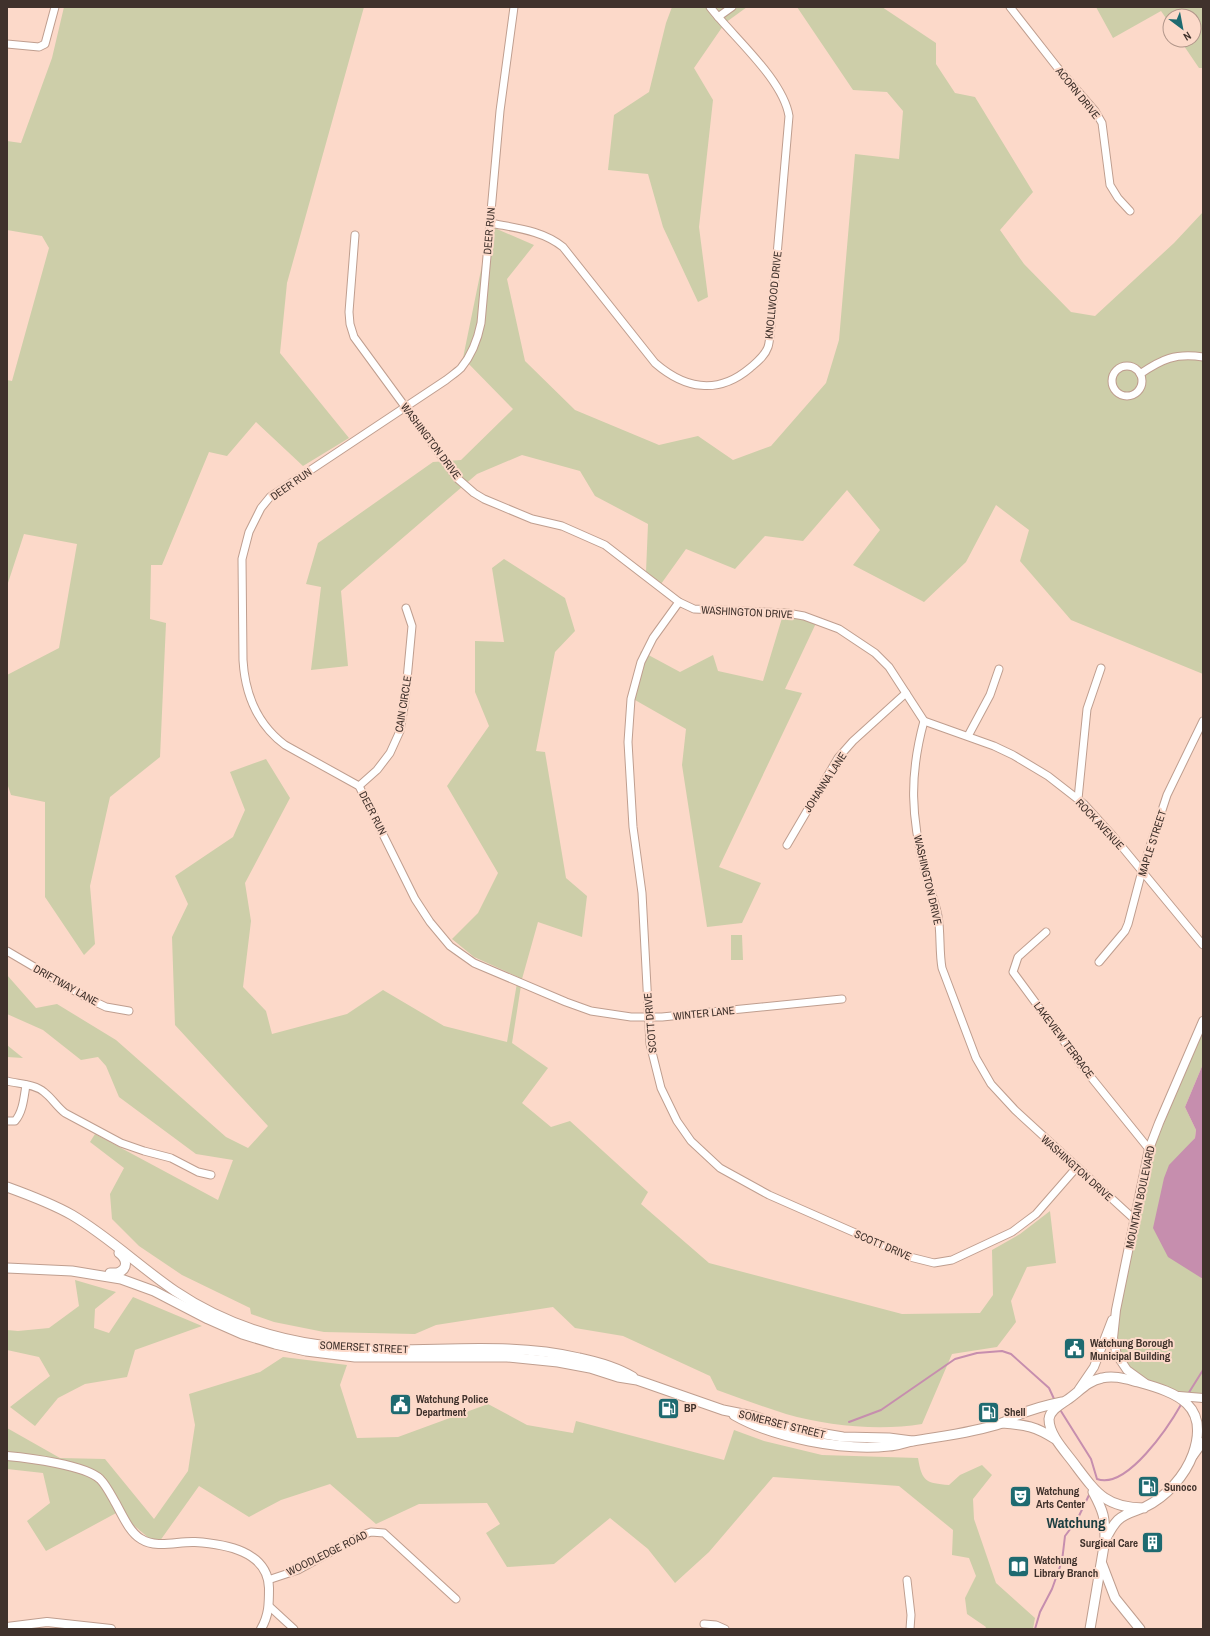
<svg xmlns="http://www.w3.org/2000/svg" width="1210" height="1636" viewBox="0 0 1210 1636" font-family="'Archivo Narrow',sans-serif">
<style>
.green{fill:#cdcea9}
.water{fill:#c68eae}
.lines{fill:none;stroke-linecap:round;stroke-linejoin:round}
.stream{stroke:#c68eae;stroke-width:2}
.minor-casing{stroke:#bf9e8f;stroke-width:9}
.tertiary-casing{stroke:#bf9e8f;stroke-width:10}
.secondary-casing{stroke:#bf9e8f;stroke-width:11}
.minor{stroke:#fff;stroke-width:7}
.tertiary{stroke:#fff;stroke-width:8}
.secondary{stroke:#fff;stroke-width:9}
.labels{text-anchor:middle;stroke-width:4;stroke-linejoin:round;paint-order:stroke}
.street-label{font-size:11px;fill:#40322c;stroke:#fcd9c9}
.poi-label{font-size:11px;font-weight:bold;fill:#40322c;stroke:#fcd9c9;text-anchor:start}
.district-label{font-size:15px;font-weight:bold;fill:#1c3e41;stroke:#fcd9c9}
</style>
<rect width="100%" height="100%" fill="#fcd9c9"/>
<g class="green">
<path d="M64,7H364L287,283L280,353L349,438L303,466L256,422L227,456L209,452L162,565H151L150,619L166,623L160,757L110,797L90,886L95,944L84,955L45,897V802L11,795L7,783V675L59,648L77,544L24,534L7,586V380L12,381L49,248L42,236L7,230V141L21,143L52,58Z"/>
<path d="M672,7H747L725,23L694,68L713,100L699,227L708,297L698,302L663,227L648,174L608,170L614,115L649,92L666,23Z"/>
<path d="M797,7H882L936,43V64L955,93L975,97L1033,192L1000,230L1024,264L1071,312L1095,316L1174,243L1203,212V674L1071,620L1020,561L1029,530L996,505L966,562L924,602L853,565L880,530L847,490L803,541L765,536L735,569L686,549L661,584L646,572L648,524L595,496L580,471L522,455L477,474L341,591L348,666L311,670L321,587L306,584L318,543L433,462L461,460L513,409L463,358L490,226L534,245L507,279L525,361L575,410L659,445L698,436L733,460L771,446L826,383L839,340L855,154L899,159L903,111L887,92L853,90Z"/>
<path d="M1096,7H1203V68H1199L1180,40H1194V16H1170V24L1161,11L1113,38Z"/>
<path d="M504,559L565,598L575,631L555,652L536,751L545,752L566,878L587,896L582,937L538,922L522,979L512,1043L548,1068L522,1103L551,1127L570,1121L648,1192L641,1204L709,1263L902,1314L980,1313L993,1295L992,1250L1020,1234L1050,1211L1056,1263L1027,1267L1011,1301L1016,1322L997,1347L952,1354L922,1424C879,1431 828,1426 786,1414C763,1407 740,1398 717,1390L710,1376L623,1336L575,1328L553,1307L436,1325L415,1334L324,1332L274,1322L251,1314L250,1308L182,1275L139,1246L112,1219L110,1194L124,1168L90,1142L95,1134L218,1200L233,1160L196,1154L119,1097L106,1066L98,1057L81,1060L43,1030L7,1014V975L36,1008L57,1004L116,1040L226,1137L248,1148L268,1126L175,1025L172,937L188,904L175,876L233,837L245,810L230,772L266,759L290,798L245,883L251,921L243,987L266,1011L272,1034L347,1014L383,990L444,1026L507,1042L518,977L474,957L452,939L478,913L498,873L447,786L489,726L475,692V641L504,642L492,568Z"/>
<path d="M785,608L818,619L785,689L802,693L719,867L761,883L742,923L707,927L682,765L686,729L628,696L641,651L680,672L713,655L718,671L763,681Z"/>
<path d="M731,935H742L743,960H731Z"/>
<path d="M1203,1021V1064L1185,1107L1196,1130L1195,1138L1187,1147L1201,1278L1203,1279V1398L1179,1396L1146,1384L1127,1370L1113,1338L1159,1123Z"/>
<path d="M7,1045L23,1058L7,1057Z"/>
<path d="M75,1280L116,1292L95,1309L94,1328L109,1333L133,1297L202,1326L135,1350L127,1377L85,1384L58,1398L35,1426L10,1407L50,1376L39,1357L7,1350V1330L18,1331L49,1328L79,1306Z"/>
<path d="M283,1357L347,1365L340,1385L357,1438L398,1437L488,1404L527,1425L573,1433L576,1421L724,1460L734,1430L764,1441L822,1455L918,1458C922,1482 926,1483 949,1485L960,1475L982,1465L992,1475L973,1499L974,1519L996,1583L1035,1618L1033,1629H985L986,1627L967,1614L965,1598L976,1576L969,1558L952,1555L953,1530L899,1486L773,1477L709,1552L675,1583L648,1549L610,1518L554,1564L507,1567L486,1533L500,1524L487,1503L419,1504L376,1524L330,1484L281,1500L249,1517L199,1486L157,1545L118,1512L46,1551L27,1521L50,1503L43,1473L7,1469V1428L60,1458L105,1459L154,1519L188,1471L195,1425L189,1394L260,1372Z"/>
</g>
<path class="water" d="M1203,1064V1279L1168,1257L1153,1228L1164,1178L1169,1165L1195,1138L1196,1130L1185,1107Z"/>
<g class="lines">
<g class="stream">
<path d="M1188,1394L1203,1370"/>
<path d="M1059,1408L1091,1459L1097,1479C1127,1490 1169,1426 1182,1403"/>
<path d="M849,1422L881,1410L955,1359L977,1353L1002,1351L1011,1354L1049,1388L1055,1401"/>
<path d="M1035,1629L1040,1612L1052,1589L1062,1561L1065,1536L1077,1520L1090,1493"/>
</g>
<defs>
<g id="minor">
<path d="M514,7L500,111L481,323C478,338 471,356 461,368C457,372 451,376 446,380L270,497L261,508L249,532L242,559L243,660C245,694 257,724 285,745L359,786L415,899L430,922L450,946L474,963L566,1002L591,1011L631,1017H662L842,999"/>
<path d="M1010,7L1057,67L1095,111L1102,123L1110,185L1118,198L1130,211"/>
<path d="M718,17L732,7"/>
<path d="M7,44L39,47L45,44L55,7"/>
<path d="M490,223C515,228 542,230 563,247L655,363C685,389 718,395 750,368C757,362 765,356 768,347C770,341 770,332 771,325L789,116C783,79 733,37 710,7"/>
<path d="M355,235L349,312L350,324L354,337L458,479L474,493L484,499L532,519L562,526L605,545L679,602L694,609L787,613L804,616L839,629L875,653L889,667L924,721C909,776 911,817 925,872C929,887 935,901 938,916C941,933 939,951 942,968L976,1058L991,1084L1015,1110L1134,1219"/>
<circle cx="1127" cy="381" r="15"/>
<path d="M1140,374C1162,359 1175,353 1203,357"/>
<path d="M679,602L653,638L641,662L631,699L628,742L633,827L642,893L650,1044L661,1088L677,1121L691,1141L720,1168L769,1195L910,1257L934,1263L952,1260L1012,1232L1036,1214L1077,1167"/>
<path d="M924,721L994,746L1013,755L1048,776L1084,804L1113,836L1203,945"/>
<path d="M968,736L990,695L999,669"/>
<path d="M359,786L377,770L390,753L400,731L405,701L412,626L406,608"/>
<path d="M1078,799L1087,709L1101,668"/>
<path d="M787,845L838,758L853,741L906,693"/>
<path d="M1046,932L1018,957L1013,972L1082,1066L1149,1149"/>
<path d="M7,951L87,998L106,1007L129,1011"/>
<path d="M1099,962L1125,931L1128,924L1142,871L1167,795L1203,721"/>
<path d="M7,1081C19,1084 35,1084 44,1092C52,1098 57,1107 65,1113L121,1143L144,1151L171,1158L198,1172L211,1175"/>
<path d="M7,1121H15C23,1112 24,1097 26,1085"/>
<path d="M268,1580L298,1570L360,1536L371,1532L384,1533L456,1599"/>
<path d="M907,1580L911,1615L910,1629"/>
<path d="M269,1606L294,1629"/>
<path d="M704,1624L716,1625L725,1629"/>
</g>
<g id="tertiary">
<path d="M1145,1383L1127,1370L1117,1355L1113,1338L1116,1310L1149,1149L1159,1123L1203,1021"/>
<path d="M1079,1389L1094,1367L1112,1320"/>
<path d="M1179,1396L1203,1398"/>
<path d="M7,1456C29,1458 85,1465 100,1479C106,1485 111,1495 115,1502C122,1514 129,1532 141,1539C157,1549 178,1541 195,1542C225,1544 268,1551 269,1588C269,1604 269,1615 261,1629"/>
<path d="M1193,1456L1203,1442"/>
<path d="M7,1627L47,1622L111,1629"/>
</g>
<g id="secondary">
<path d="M7,1187C29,1195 51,1203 72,1215C109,1237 140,1267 175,1291C218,1320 269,1338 320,1345C405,1358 494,1338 579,1358C598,1362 616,1367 633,1377"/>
<path d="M7,1268L72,1271L121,1279L154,1291L208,1319L242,1334L275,1344L306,1351L355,1357H507L558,1362L590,1368L618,1377L637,1380L723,1410L753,1416L789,1428L843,1437L889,1438L912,1441"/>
<path d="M110,1273H117C129,1269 127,1259 119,1253"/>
<path d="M734,1415C774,1438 843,1451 889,1446C897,1446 905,1442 913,1441C942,1436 973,1433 1002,1423C1007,1421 1012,1417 1018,1415C1032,1409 1047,1405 1062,1402"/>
<path d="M1002,1423C1026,1425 1035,1426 1055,1439"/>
<path d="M1105,1540C1109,1533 1112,1526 1118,1520C1125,1513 1136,1511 1145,1507C1166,1497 1185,1476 1193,1454C1210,1405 1178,1393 1138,1382C1126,1379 1114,1375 1102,1378C1087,1381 1079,1392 1067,1400C1060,1405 1050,1410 1049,1419C1049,1436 1067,1453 1076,1466C1097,1494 1107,1508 1144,1508"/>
<path d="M1102,1564L1115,1598L1140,1629"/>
<path d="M1090,1629L1105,1540C1105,1518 1104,1512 1093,1492"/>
</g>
</defs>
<use href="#minor" class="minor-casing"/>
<use href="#tertiary" class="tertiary-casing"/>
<use href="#secondary" class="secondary-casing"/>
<use href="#minor" class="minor"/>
<use href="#tertiary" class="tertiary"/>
<use href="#secondary" class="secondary"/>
</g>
<defs>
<symbol id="civic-square" viewBox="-11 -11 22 22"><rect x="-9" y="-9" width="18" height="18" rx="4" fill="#1e6a70" stroke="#fcd9c9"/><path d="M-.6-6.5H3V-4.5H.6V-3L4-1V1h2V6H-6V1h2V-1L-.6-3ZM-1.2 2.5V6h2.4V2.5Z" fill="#fff"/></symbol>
<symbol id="fuel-square" viewBox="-11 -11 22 22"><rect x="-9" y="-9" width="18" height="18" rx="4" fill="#1e6a70" stroke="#fcd9c9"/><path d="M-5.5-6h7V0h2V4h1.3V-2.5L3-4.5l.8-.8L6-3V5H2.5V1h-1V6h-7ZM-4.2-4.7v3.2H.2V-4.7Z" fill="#fff"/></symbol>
<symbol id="theatre-square" viewBox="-11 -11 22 22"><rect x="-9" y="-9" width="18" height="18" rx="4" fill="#1e6a70" stroke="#fcd9c9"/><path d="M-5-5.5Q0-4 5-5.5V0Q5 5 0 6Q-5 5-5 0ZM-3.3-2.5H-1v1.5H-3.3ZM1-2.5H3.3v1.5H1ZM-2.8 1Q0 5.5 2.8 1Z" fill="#fff"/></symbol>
<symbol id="building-square" viewBox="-11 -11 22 22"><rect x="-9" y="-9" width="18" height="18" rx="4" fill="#1e6a70" stroke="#fcd9c9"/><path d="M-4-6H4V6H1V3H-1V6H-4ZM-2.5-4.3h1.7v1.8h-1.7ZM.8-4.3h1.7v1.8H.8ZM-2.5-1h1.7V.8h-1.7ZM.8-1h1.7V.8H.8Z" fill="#fff"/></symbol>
<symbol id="library-square" viewBox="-11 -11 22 22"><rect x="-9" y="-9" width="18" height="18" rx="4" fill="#1e6a70" stroke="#fcd9c9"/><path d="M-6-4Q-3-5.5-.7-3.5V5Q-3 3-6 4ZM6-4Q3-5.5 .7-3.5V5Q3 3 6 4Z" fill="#fff"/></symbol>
</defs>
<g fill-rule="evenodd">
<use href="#civic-square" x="1062" y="1336" width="25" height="25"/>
<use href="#civic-square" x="388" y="1392" width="25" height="25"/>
<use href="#fuel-square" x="656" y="1396" width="25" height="25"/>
<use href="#fuel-square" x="976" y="1400" width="25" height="25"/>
<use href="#fuel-square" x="1136" y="1474" width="25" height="25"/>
<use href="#theatre-square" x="1008" y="1484" width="25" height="25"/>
<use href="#building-square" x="1140" y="1530" width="25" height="25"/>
<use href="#library-square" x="1006" y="1554" width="25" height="25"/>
</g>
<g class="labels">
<g class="street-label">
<text transform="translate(1078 93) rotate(51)" y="4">ACORN DRIVE</text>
<text transform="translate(489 231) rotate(-85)" y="4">DEER RUN</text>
<text transform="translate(773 295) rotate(-84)" y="4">KNOLLWOOD DRIVE</text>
<text transform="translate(431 441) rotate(53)" y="4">WASHINGTON DRIVE</text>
<text transform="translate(291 484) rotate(-35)" y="4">DEER RUN</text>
<text transform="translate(747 612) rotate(3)" y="4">WASHINGTON DRIVE</text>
<text transform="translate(403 704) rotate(-81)" y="4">CAIN CIRCLE</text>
<text transform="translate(825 782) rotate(-57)" y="4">JOHANNA LANE</text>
<text transform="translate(373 813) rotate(63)" y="4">DEER RUN</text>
<text transform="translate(1100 824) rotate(47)" y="4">ROCK AVENUE</text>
<text transform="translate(1152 843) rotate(-72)" y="4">MAPLE STREET</text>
<text transform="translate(928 880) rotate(77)" y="4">WASHINGTON DRIVE</text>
<text transform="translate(66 985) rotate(29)" y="4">DRIFTWAY LANE</text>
<text transform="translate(704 1013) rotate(-6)" y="4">WINTER LANE</text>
<text transform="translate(650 1023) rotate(-95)" y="4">SCOTT DRIVE</text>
<text transform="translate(1064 1040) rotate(53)" y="4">LAKEVIEW TERRACE</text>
<text transform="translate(1077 1168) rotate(42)" y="4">WASHINGTON DRIVE</text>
<text transform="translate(1140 1197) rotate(-78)" y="4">MOUNTAIN BOULEVARD</text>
<text transform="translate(883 1245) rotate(23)" y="4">SCOTT DRIVE</text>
<text transform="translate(364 1347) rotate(3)" y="4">SOMERSET STREET</text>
<text transform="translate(782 1424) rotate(14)" y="4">SOMERSET STREET</text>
<text transform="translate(327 1553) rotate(-26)" y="4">WOODLEDGE ROAD</text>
</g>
<g class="poi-label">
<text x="1090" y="1347">Watchung Borough<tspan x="1090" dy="13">Municipal Building</tspan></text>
<text x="416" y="1403">Watchung Police<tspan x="416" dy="13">Department</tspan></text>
<text x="684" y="1412">BP</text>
<text x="1004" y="1416">Shell</text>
<text x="1164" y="1491">Sunoco</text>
<text x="1036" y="1495">Watchung<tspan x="1036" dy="13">Arts Center</tspan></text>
<text x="1138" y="1547" text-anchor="end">Surgical Care</text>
<text x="1034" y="1564">Watchung<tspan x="1034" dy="13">Library Branch</tspan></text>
</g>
<g class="district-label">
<text x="1076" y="1528">Watchung</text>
</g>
</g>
<rect width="1210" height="1636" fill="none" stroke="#40322c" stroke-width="16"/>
<g transform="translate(1182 28) rotate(148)"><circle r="19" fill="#fcd9c9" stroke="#b1968a"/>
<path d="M0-3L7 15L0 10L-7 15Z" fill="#1e6a70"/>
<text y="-6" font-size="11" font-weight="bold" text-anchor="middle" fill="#40322c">N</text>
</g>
</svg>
